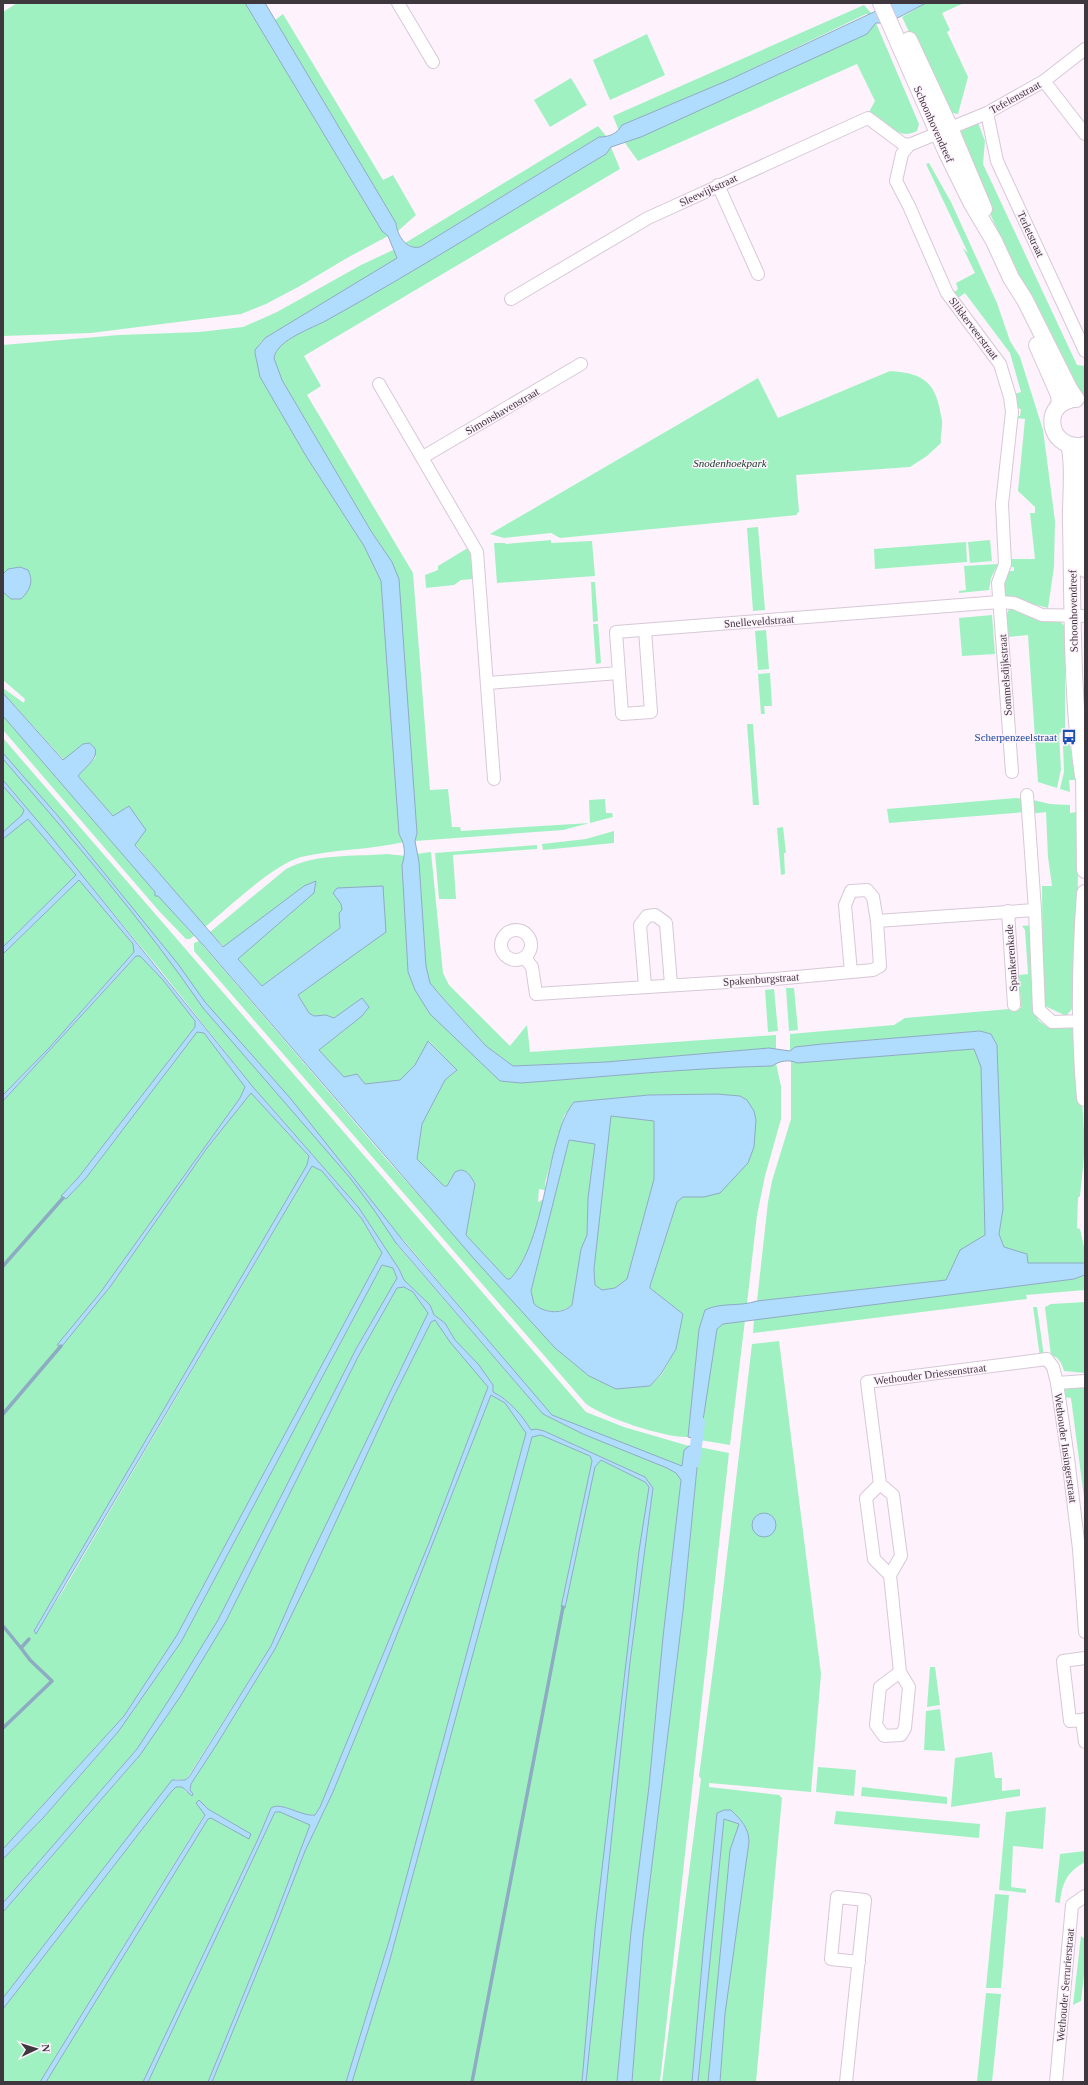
<svg xmlns="http://www.w3.org/2000/svg" width="1088" height="2085" viewBox="0 0 1088 2085" font-family="Georgia,serif">
<style>
.green{fill:#a0f1c1}
.water{fill:#b0dcfd;stroke:#8eabc4;fill-rule:evenodd}
.lines{fill:none;stroke-linecap:round;stroke-linejoin:round}
.stream{stroke:#8eabc4;stroke-width:3.5}
.canal{stroke:#b0dcfd;stroke-width:12}
.street-casing{stroke:#d7c8d6;stroke-width:14}
.secondary-casing{stroke:#d7c8d6;stroke-width:18}
.street{stroke:#fff;stroke-width:12}
.secondary{stroke:#fff;stroke-width:16}
.labels{text-anchor:middle;stroke-width:3;stroke-linejoin:round;paint-order:stroke}
.street-label{font-size:11px;fill:#3e383e;stroke:#fef2fd}
.park-label{font-size:11px;font-style:italic;fill:#133824;stroke:#fef2fd}
.transit-label{font-size:11px;fill:#164399;stroke:#fef2fd;text-anchor:end}
</style>
<rect width="100%" height="100%" fill="#fef2fd"/>
<g class="green">
<path d="M17,3H245L382,231L388,236L347,258L300,286L266,304L241,314L91,333L3,336V12Z"/>
<path d="M926,3H964L942,13L950,30L947,32L968,77L958,114L947,112L902,17Z"/>
<path d="M864,5L872,14H866L731,79L622,125L619,131L613,116Z"/>
<path d="M283,14L383,180L393,175L416,215L398,231L396,223L275,20Z"/>
<path d="M876,23L919,124L917,131C896,142 889,120 869,112L875,101L857,64L638,161L625,143L866,34Z"/>
<path d="M647,34L665,75L610,100L593,60Z"/>
<path d="M571,78L587,105L550,127L534,100Z"/>
<path d="M977,120L985,141L983,164L1077,365L1085,366V395L1074,388L1031,305L957,140L965,125Z"/>
<path d="M598,126L607,137H599L579,149L420,247L415,248L405,243Z"/>
<path d="M611,147L620,169L304,356L321,386L307,395L413,573L430,790L448,789L452,827H460L461,831L590,823L589,800L605,799L606,813H612L613,817L563,830L415,841L417,833L392,562L371,531L282,380C278,371 270,358 278,349C288,336 332,318 348,308C434,257 520,205 606,154Z"/>
<path d="M929,163L951,202L997,303L1010,341L1020,357L1043,430L1055,521L1054,567L1048,608L1006,597L1002,587L1009,571H1014V567H1009V559H1035L1030,513H1035V507L1018,491L1025,419L1015,418V416H1020L1021,409L1016,408L1014,394L1021,392L1010,353L965,293L958,298L954,292L958,289L956,283L975,273L963,248L968,253L926,164Z"/>
<path d="M393,250L398,258L265,338L259,344L255,353L260,377L306,456L364,546L381,581L399,834L404,842C370,850 335,849 301,857C274,864 228,908 205,927L135,844L129,806L113,816L78,776L96,757L83,744L64,760L3,693V688L24,703L25,699L3,680V592L11,599L8,569L3,574V345L119,335L199,332L243,327L277,312L361,265Z"/>
<path d="M890,371C919,373 934,379 940,410C940,414 943,420 942,425C942,432 940,436 941,443L927,456L910,467L796,475L799,512L797,513V515L560,538L551,533L504,538L490,534L758,378L778,418Z"/>
<path d="M758,527L765,610L753,611L747,528Z"/>
<path d="M551,540V543L592,541L595,576L497,583L494,543H505L506,544Z"/>
<path d="M990,540L992,561L970,563L968,542Z"/>
<path d="M966,542L967,562L875,569L874,549Z"/>
<path d="M471,546L474,579L461,580L454,585L426,588L425,575L438,570V566Z"/>
<path d="M998,564L991,578L989,590L959,593V591L966,590L964,566Z"/>
<path d="M591,582H595L598,621L593,622Z"/>
<path d="M1011,606L1059,620L1065,627V732L1059,733L1061,769L1057,788L1038,782L1028,635L1009,637V645H1008L1006,615Z"/>
<path d="M992,615L995,654L962,656L959,618Z"/>
<path d="M593,624H598L601,663L596,664Z"/>
<path d="M766,630L769,669L758,670L755,631Z"/>
<path d="M770,673L772,706H764L765,714H761L758,674Z"/>
<path d="M3,716L194,936L190,939H186L159,911L3,730Z"/>
<path d="M747,724H753L759,805H753Z"/>
<path d="M3,738L586,1412L624,1427L689,1446L684,1450L682,1466L667,1465L552,1416L401,1237L397,1245L543,1414L583,1434L667,1468L676,1473L681,1480L663,1637L649,1786L631,1932L617,2082H586L630,1662L653,1488L645,1477L544,1431L531,1430C522,1415 509,1400 493,1392V1385L479,1365L455,1340L445,1323L434,1315L430,1305L404,1280L399,1269L359,1208L253,1087L161,971L3,780Z"/>
<path d="M1070,744L1073,766H1075L1076,780H1069L1070,792L1060,789L1064,772L1063,745Z"/>
<path d="M3,786L24,810L23,815L3,832Z"/>
<path d="M1016,798L1026,799V812L889,823L887,809Z"/>
<path d="M1029,799L1050,804L1070,805V813L1077,812L1078,859L1077,1003L1066,1016L1043,1005L1042,886H1052L1048,857L1046,812L1030,814Z"/>
<path d="M27,818L76,875L3,947V839Z"/>
<path d="M783,827L786,853H784L785,874L781,875L777,828Z"/>
<path d="M614,831V843L543,850L542,844L586,839Z"/>
<path d="M537,845V849L453,855L456,899H439L435,853Z"/>
<path d="M431,852L443,973L449,985L510,1046L527,1025L530,1052L776,1035V1051L769,1048L606,1062L513,1066L486,1046L430,983L426,966L419,862L416,854Z"/>
<path d="M387,854L406,856L402,865L408,972L415,990L421,998L500,1081L521,1083L776,1063L781,1086V1119L765,1176L757,1215L747,1304L705,1311L699,1329L688,1437C665,1438 605,1418 586,1404L194,951V943L199,941L388,1161L555,1348L589,1376L616,1389L650,1386L662,1374L676,1349L683,1314L650,1288V1286L677,1202L683,1197L689,1094L649,1095L574,1102L564,1116L545,1183V1190L539,1189L538,1202L544,1199C536,1225 529,1259 510,1279H507L466,1235L475,1184L467,1172H455L447,1186L440,1184L417,1159L422,1124L445,1080L457,1070L429,1041L415,1065L400,1080L382,1082L365,1084L344,1078L319,1050L362,1016L342,1015L334,1018L326,1015L314,1016L309,1013L298,995L385,932L341,904L342,910L339,913L340,928L262,986L238,959L316,881L304,886L224,947L210,932L286,869C316,853 353,857 387,854Z"/>
<path d="M79,880L133,944L134,952L49,1048L3,1095V954Z"/>
<path d="M1032,925L1035,1013L1039,1021L1046,1026L1069,1023L1078,1033L1085,1147L1080,1196L1078,1198L1077,1228L1080,1229L1085,1252V1263L1082,1264L1028,1263L1004,1247L999,1234L1003,1208L997,1045L991,1034L980,1031L822,1044L795,1047L790,1051V1034L894,1025L905,1018L1021,1008L1019,975L1028,974L1025,930L1022,926Z"/>
<path d="M136,956H140L163,980L195,1021V1027L78,1178L61,1196L66,1199L86,1178L197,1032L204,1033L245,1087L240,1098L100,1293L58,1345H62L110,1287L207,1148L251,1093L309,1156L307,1165L34,1631L36,1633L64,1589L312,1166L322,1170L362,1219L382,1253L177,1635L124,1716L3,1849V1101Z"/>
<path d="M786,988H794L798,1030L789,1031Z"/>
<path d="M774,989L778,1031L768,1032L765,990Z"/>
<path d="M974,1049L981,1067L985,1216L986,1214L985,1247L946,1280L757,1301L768,1202L772,1181L791,1119V1060L797,1063Z"/>
<path d="M610,1116L654,1121V1179L627,1279L615,1288L602,1290L595,1285L594,1269Z"/>
<path d="M569,1140L595,1143L588,1198L587,1235L581,1249L572,1305C561,1314 544,1313 534,1304L531,1291Z"/>
<path d="M382,1265L393,1268L397,1278L356,1349L218,1620L172,1695L137,1749L3,1903V1859L43,1818L118,1732L181,1642Z"/>
<path d="M1085,1275V1290L1026,1295L1027,1299L753,1333L754,1319L1074,1279Z"/>
<path d="M404,1286L413,1292L428,1313L307,1564L271,1646L188,1777L185,1780L176,1779L170,1783L3,1998V1912L140,1755L180,1697L226,1621L359,1355L397,1288Z"/>
<path d="M1085,1302V1373L1064,1371C1062,1364 1059,1356 1051,1356L1045,1307L1051,1304Z"/>
<path d="M1033,1307H1037L1044,1356L1040,1357Z"/>
<path d="M435,1320L450,1342L488,1387L429,1543L320,1807L315,1815C300,1817 286,1802 271,1808L258,1839L143,2082H46L208,1819L211,1818L249,1838L250,1834L208,1809L199,1800L196,1803L205,1814L40,2082H3V2009L171,1792L176,1787H182L186,1792L190,1790L191,1784L217,1744L275,1649L314,1569L393,1398L431,1322Z"/>
<path d="M745,1320L730,1445L700,1440L717,1329L723,1324Z"/>
<path d="M779,1341L821,1674L811,1792L709,1783V1787L779,1795L782,1798L756,2082H720L725,2014L749,1842C749,1828 741,1820 731,1810H724L717,1813L703,1952L692,2082H662L701,1779L699,1776L720,1616L752,1344Z"/>
<path d="M1085,1386V1505L1071,1398L1063,1397L1062,1391L1067,1387Z"/>
<path d="M491,1395C507,1396 519,1420 526,1433L390,1938L346,2082H212L267,1948L305,1851L333,1792L383,1670Z"/>
<path d="M541,1435L591,1456L592,1461L561,1607H565L594,1467L601,1460L645,1482L649,1487L582,2082H352L389,1963L532,1437Z"/>
<path d="M699,1447L729,1453L660,2082H632L643,1938L683,1611Z"/>
<path d="M930,1667H935L940,1705L927,1707Z"/>
<path d="M940,1709L945,1751L924,1750L926,1711Z"/>
<path d="M992,1752L995,1778H1002V1791L1020,1789V1796L951,1807L955,1758Z"/>
<path d="M818,1767L856,1770L854,1796L816,1792Z"/>
<path d="M862,1787L947,1797V1804L861,1796Z"/>
<path d="M1046,1807L1043,1849L1013,1846L1011,1887L1026,1889V1893L999,1890L1006,1812Z"/>
<path d="M836,1811L980,1824L979,1838L834,1824Z"/>
<path d="M275,1812H280L310,1825L274,1920L208,2082H148Z"/>
<path d="M724,1819L739,1824L730,1850L708,2082H698Z"/>
<path d="M1085,1851V1862C1067,1872 1062,1883 1060,1903L1055,1902L1060,1854Z"/>
<path d="M995,1894L1009,1895L1001,1988H986Z"/>
<path d="M1081,1936L1085,1939V1966L1081,2001L1073,2005Z"/>
<path d="M986,1993L1001,1994L992,2082H977Z"/>
</g>
<g class="water">
<path d="M245,3H265L396,223C397,235 406,250 420,247L599,137C609,137 617,134 622,125L731,79L893,3H926L888,23H876L867,34L641,137L611,147L606,154C514,209 423,267 329,319C314,328 277,339 274,358L282,380L371,531L392,562L399,579L417,833L415,841L419,862L426,966L430,983L441,996L486,1046L513,1066L606,1062L769,1048L790,1051L795,1047L822,1044L980,1031L991,1034L997,1045L1003,1209L999,1234L1004,1247L1027,1254L1028,1263H1085V1275L1074,1279L723,1324L717,1329L700,1440L688,1437L699,1329L705,1310C721,1302 739,1307 757,1301L946,1280L960,1250L985,1235L981,1067L974,1049L797,1063C789,1059 779,1061 772,1066C688,1068 604,1077 521,1083L500,1081L430,1014L415,990L408,972L402,865C406,853 405,845 399,834L381,581L364,546L306,456L260,377L255,353V350L265,338L397,258L388,236L382,231Z"/>
<path d="M20,567L28,570C34,582 30,590 21,599H11L3,592V574L8,569Z"/>
<path d="M3,693L63,760L83,744L89,743C106,753 86,766 78,776L113,816L129,806L146,830L135,845L223,947L304,886L316,881L314,893L238,959L262,986L340,928L339,913L342,910L341,904L333,893L337,888L383,886L386,932L298,995L309,1013L314,1016L326,1015L334,1018L362,998L369,1007L362,1016L319,1050L344,1077L357,1074L365,1084L400,1080L415,1065L428,1041L457,1070L445,1080L422,1124L417,1159L444,1186H447L455,1172L460,1170C468,1170 471,1177 475,1184L466,1235L507,1279H510C537,1251 545,1184 555,1147C560,1130 563,1116 574,1102L649,1095L717,1094L740,1096L747,1100L754,1111L756,1120L754,1147L748,1163L720,1193L704,1197H683L677,1202L650,1286V1288L683,1314L676,1349L661,1374L650,1386L616,1389L589,1376L555,1348L475,1260L204,946L158,896H155V892L3,716ZM611,1116L654,1121V1179L627,1279L615,1288L602,1290L595,1285L594,1269ZM569,1140L595,1144L588,1198L587,1235L581,1249L572,1305C562,1315 544,1313 534,1304L531,1291Z"/>
<path d="M3,753L58,816L178,964L205,1002L291,1099L405,1243L552,1415L682,1466L684,1450L689,1446L699,1447L683,1611L643,1938L632,2082H617L631,1932L649,1786L663,1637L681,1480L676,1473L667,1468L583,1434L543,1414L396,1243L374,1210L351,1179L203,1008C143,920 72,839 3,759Z"/>
<path d="M3,780L52,838L253,1087L359,1208L399,1269L404,1280L430,1305L434,1315L445,1323L455,1340L479,1365L493,1385V1392C509,1400 522,1415 531,1430L536,1429L544,1431L645,1477L653,1488L630,1662L586,2082H582L595,1929L639,1551L649,1487L645,1482L601,1460L595,1467L565,1608L561,1607L592,1461L590,1456L541,1435L532,1437L389,1963L352,2082H346L390,1938L526,1433L505,1403L491,1395L383,1670L333,1792L305,1851L267,1948L212,2082H208L274,1920L310,1825L280,1812H275L148,2082H143L258,1839L271,1808C281,1801 302,1817 315,1815L320,1807L429,1543L488,1387L450,1342L435,1320L431,1322L393,1398L314,1569L275,1649L217,1744L191,1784L190,1790L193,1794L192,1796L182,1787H176L171,1792L3,2009V1998L172,1780H185L189,1777L271,1646L307,1564L428,1313L413,1292L404,1287L397,1288L359,1355L226,1621L180,1697L140,1755L3,1912V1903L137,1749L172,1695L218,1620L356,1349L397,1278L393,1268L382,1265L181,1642L118,1732L43,1818L3,1859V1849L124,1716L177,1635L382,1253L362,1219L322,1171L312,1166L36,1634L34,1631L307,1165L309,1156L251,1093L207,1148L110,1287L62,1346L57,1345L100,1293L240,1098L245,1087L204,1033L197,1032L86,1178L66,1199L61,1196L78,1178L195,1027V1021L163,980L140,956H136L3,1101V1095L49,1048L134,952L133,944L79,880L3,954V947L76,875L28,819L3,839V832L22,815L24,810L3,786Z"/>
<circle cx="764" cy="1525" r="12"/>
<path d="M199,1800L208,1809L251,1834L249,1839L211,1818L208,1819L46,2082H40L205,1815L196,1803Z"/>
<path d="M724,1810H731C741,1820 749,1828 749,1842L725,2014L720,2082H708L730,1850L739,1824L724,1819L698,2082H692L703,1952L717,1813Z"/>
</g>
<g class="lines">
<g class="stream">
<path d="M3,1266L63,1198"/>
<path d="M3,1414L61,1346"/>
<path d="M3,1626L21,1648"/>
<path d="M3,1728L52,1681L30,1660L21,1648L29,1639"/>
<path d="M472,2082L563,1607"/>
</g>
<path class="canal" d="M694,1462L699,1422"/>
<defs>
<g id="street">
<path d="M398,3L433,62"/>
<path d="M1044,81L1085,134"/>
<path d="M987,113L997,161L1085,351"/>
<path d="M718,185L758,274"/>
<path d="M511,299L648,218L868,118L903,144L909,145"/>
<path d="M379,384L477,552L494,779"/>
<path d="M423,457L581,364"/>
<path d="M619,673L622,714L651,712L645,630"/>
<path d="M488,683L619,673L616,632L999,602L1014,603L1042,615L1085,616"/>
<path d="M1012,772L998,583L1005,564L1002,504L1012,412L1010,397L1000,364L947,293L909,206L896,181L902,154L909,145L987,113L1044,81L1085,49"/>
<path d="M1027,795L1035,910"/>
<path d="M1008,911L1014,1005"/>
<circle cx="516" cy="945" r="15"/>
<path d="M525,958L532,967L536,994L775,979L873,970L880,966L877,921L1035,910L1039,1010L1052,1022L1085,1021"/>
<path d="M851,972L845,905L851,891L867,890L873,897L877,921"/>
<path d="M645,986L640,925L647,916L655,915L666,923L671,984"/>
<path d="M1057,1383L1085,1381"/>
<path d="M880,1484L866,1498L874,1559L890,1575"/>
<path d="M900,1672L880,1687L876,1725L884,1736L901,1735L905,1728L909,1687L900,1672L890,1575L901,1556L893,1495L880,1484L867,1382L1047,1359L1053,1367L1057,1383L1068,1458L1079,1549L1085,1632"/>
<path d="M1085,1719L1082,1720L1085,1742"/>
<path d="M1082,1720L1070,1721L1063,1661L1085,1658"/>
<path d="M846,2082L865,1900L837,1897L831,1959L859,1962"/>
<path d="M1056,2082L1072,1905L1085,1896"/>
</g>
<g id="secondary">
<path d="M881,3L946,151L971,202L994,241L1011,278L1025,300L1070,390L1076,399"/>
<path d="M909,40L950,128L984,209"/>
<path d="M1037,345L1059,395L1060,404"/>
<path d="M1070,400C1042,407 1049,446 1078,446"/>
<path d="M1069,445C1075,463 1070,504 1071,524C1073,608 1071,693 1083,776"/>
<path d="M1084,445L1083,457L1085,569"/>
<path d="M1084,765L1085,870"/>
<path d="M1085,893C1080,961 1079,1030 1085,1098"/>
</g>
</defs>
<use href="#street" class="street-casing"/>
<use href="#secondary" class="secondary-casing"/>
<use href="#street" class="street"/>
<use href="#secondary" class="secondary"/>
</g>
<defs>
<symbol id="bus-bare" viewBox="-9 -9 18 18"><path d="M-5-6H5V4H4V6H2V4H-2V6H-4V4H-5ZM-3.5-4V0h7V-4ZM-3.5 1.2v1.5H-2V1.2ZM2 1.2v1.5H3.5V1.2Z" fill="#1a4fb4" stroke="#fef2fd" stroke-width="2.5" paint-order="stroke"/></symbol>
</defs>
<g fill-rule="evenodd">
<use href="#bus-bare" x="1058" y="726" width="22" height="22"/>
</g>
<g class="labels">
<g class="street-label">
<text transform="translate(1015 97) rotate(-29)" y="4">Tefelenstraat</text>
<text transform="translate(934 124) rotate(66)" y="4">Schoonhovendreef</text>
<text transform="translate(708 190) rotate(-25)" y="4">Sleewijkstraat</text>
<text transform="translate(1031 234) rotate(65)" y="4">Terletstraat</text>
<text transform="translate(974 328) rotate(53)" y="4">Slikkerveerstraat</text>
<text transform="translate(502 411) rotate(-30)" y="4">Simonshavenstraat</text>
<text transform="translate(1073 611) rotate(-91)" y="4">Schoonhovendreef</text>
<text transform="translate(759 621) rotate(-4)" y="4">Snelleveldstraat</text>
<text transform="translate(1005 675) rotate(-94)" y="4">Sommelsdijkstraat</text>
<text transform="translate(1011 958) rotate(-94)" y="4">Spankerenkade</text>
<text transform="translate(761 979) rotate(-4)" y="4">Spakenburgstraat</text>
<text transform="translate(930 1374) rotate(-7)" y="4">Wethouder Driessenstraat</text>
<text transform="translate(1066 1448) rotate(82)" y="4">Wethouder Insingerstraat</text>
<text transform="translate(1065 1985) rotate(-85)" y="4">Wethouder Serrurierstraat</text>
</g>
<g class="park-label">
<text x="730" y="467">Snodenhoekpark</text>
</g>
<g class="transit-label">
<text x="1057" y="741">Scherpenzeelstraat</text>
</g>
</g>
<rect width="1088" height="2085" fill="none" stroke="#3e383e" stroke-width="8"/>
<g transform="translate(36 2049) rotate(86)" stroke="#fef2fd" stroke-width="3" paint-order="stroke">
<path d="M0-3L7 15L0 10L-7 15Z" fill="#3e383e"/>
<text y="-6" font-size="11" font-weight="bold" text-anchor="middle" fill="#3e383e">N</text>
</g>
</svg>
